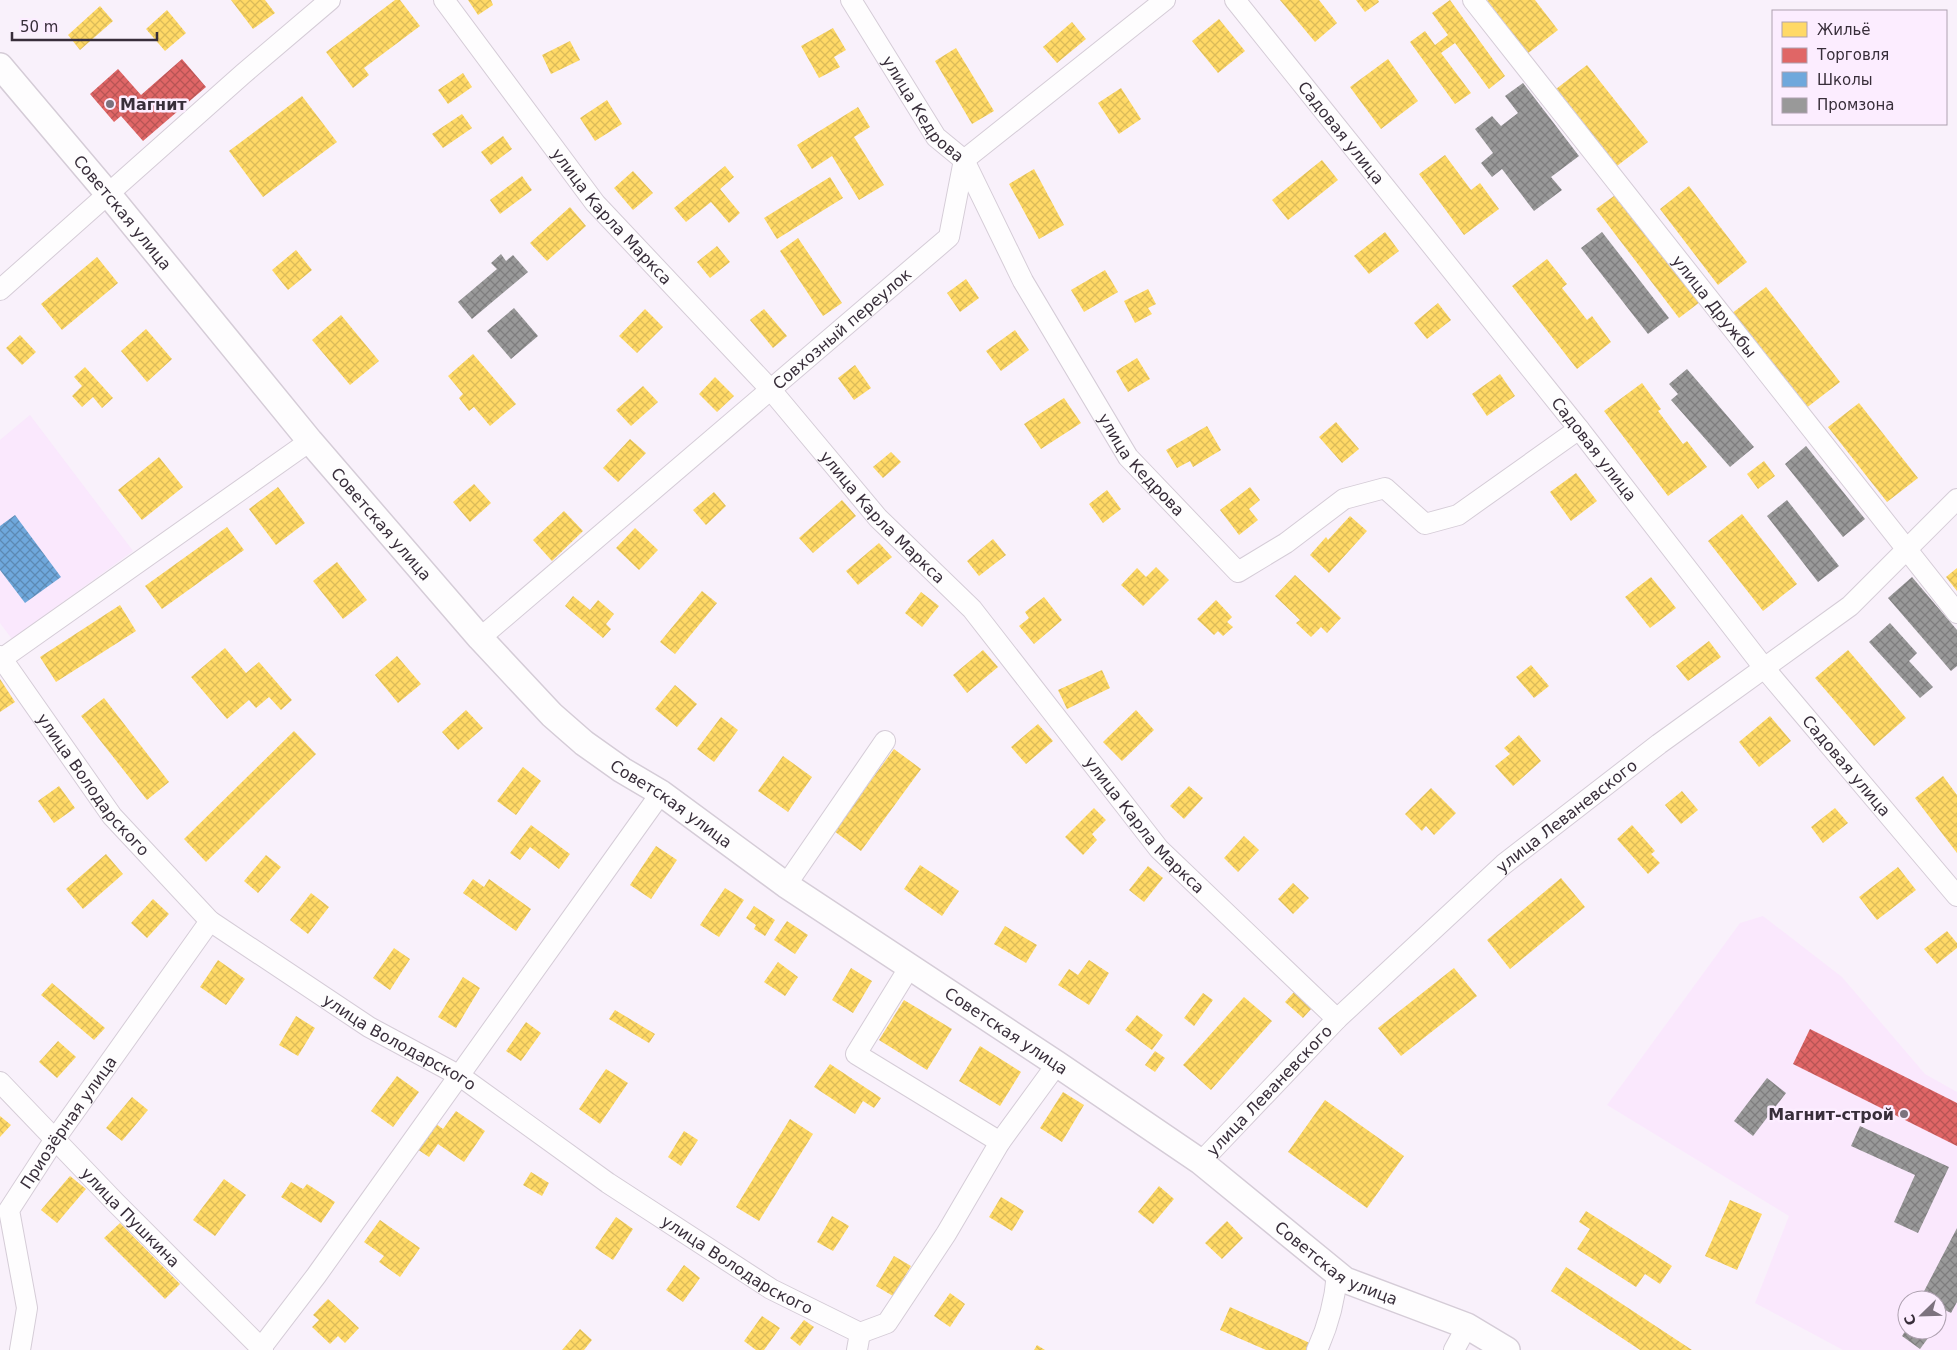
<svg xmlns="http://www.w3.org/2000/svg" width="1957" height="1350" viewBox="0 0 1957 1350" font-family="'DejaVu Sans',sans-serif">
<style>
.built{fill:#fae8fd;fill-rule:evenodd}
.homes{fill:url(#homes-cross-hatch)}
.shops{fill:url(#shops-cross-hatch)}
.schools{fill:url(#schools-cross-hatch)}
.industry{fill:url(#industry-cross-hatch)}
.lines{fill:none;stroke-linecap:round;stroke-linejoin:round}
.minor-casing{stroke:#d5ccd7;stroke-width:22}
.tertiary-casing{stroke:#d5ccd7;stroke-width:28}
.minor{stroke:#fefdfe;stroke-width:20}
.tertiary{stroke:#fefdfe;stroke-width:25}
.poi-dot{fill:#7c727e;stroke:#fcedff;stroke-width:2}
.labels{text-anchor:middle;stroke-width:5;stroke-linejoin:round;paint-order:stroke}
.poi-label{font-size:16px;font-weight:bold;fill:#382e3a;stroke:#fcedff;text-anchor:start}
.street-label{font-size:16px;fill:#382e3a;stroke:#fcedff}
</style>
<defs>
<pattern id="homes-cross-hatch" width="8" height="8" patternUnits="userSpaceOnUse" patternTransform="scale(1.25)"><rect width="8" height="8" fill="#ffd966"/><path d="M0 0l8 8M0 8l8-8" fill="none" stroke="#dbbb59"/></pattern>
<pattern id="shops-cross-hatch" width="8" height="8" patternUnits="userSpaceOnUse" patternTransform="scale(1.25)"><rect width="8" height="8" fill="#e06666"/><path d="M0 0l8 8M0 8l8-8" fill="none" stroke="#b75455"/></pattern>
<pattern id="schools-cross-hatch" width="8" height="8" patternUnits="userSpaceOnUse" patternTransform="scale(1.25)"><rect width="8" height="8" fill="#6fa8dc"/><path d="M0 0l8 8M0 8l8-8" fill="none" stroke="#5c89b3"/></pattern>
<pattern id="industry-cross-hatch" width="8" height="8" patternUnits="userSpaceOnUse" patternTransform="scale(1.25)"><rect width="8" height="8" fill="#999"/><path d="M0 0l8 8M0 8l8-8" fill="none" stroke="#7e7d7e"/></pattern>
</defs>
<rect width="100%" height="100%" fill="#f9f1fb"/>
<g class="built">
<path d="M30,415L133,551L12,639L0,623V440Z"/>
<path d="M1763,916L1842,977L1925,1074L1957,1092V1350H1843L1755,1303L1789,1216L1607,1105L1740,923ZM1907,1300H1937V1330H1907Z"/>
</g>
<g class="homes">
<path d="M231,0H265L275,13L253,29Z"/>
<path d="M395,0H400L420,26L364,68L369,75L353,88L326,52Z"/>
<path d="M468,0H491L493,5L478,15Z"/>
<path d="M1280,0H1319L1337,23L1315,42Z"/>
<path d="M1356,0H1378L1379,2L1365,12Z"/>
<path d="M1450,0L1505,76L1489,89L1455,43L1441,53L1471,93L1455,104L1410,42L1425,31L1435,45L1448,35L1432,13Z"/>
<path d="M1487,0H1535L1558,30L1527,54Z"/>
<path d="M100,6L113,21L80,50L68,35Z"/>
<path d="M167,10L186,33L165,51L146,29Z"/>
<path d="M1219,19L1245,51L1218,73L1192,41Z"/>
<path d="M1072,22L1086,39L1057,63L1043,47Z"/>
<path d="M833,28L846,50L834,57L840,67L819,78L801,46Z"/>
<path d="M570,41L580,60L551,74L542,55Z"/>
<path d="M956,48L994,111L972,124L935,61Z"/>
<path d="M1388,59L1418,101L1381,129L1350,87Z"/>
<path d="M1587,65L1648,142L1617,166L1556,89Z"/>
<path d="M463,73L472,87L448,104L438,90Z"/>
<path d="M1121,88L1141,119L1119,134L1098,103Z"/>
<path d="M302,96L337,142L263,197L229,151Z"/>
<path d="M607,100L622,124L595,141L580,118Z"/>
<path d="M858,107L870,127L854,137L884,185L859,200L832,156L812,169L797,145Z"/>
<path d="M462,114L472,128L443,148L432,134Z"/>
<path d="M503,136L512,149L491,165L481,152Z"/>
<path d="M1445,155L1471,190L1480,183L1499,209L1464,235L1419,174Z"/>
<path d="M1322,160L1338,180L1288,220L1272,200Z"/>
<path d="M725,166L734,177L720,189L740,213L729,223L711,202L686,222L674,208Z"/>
<path d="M1034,169L1064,225L1039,239L1009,184Z"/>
<path d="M633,171L653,193L633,210L614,188Z"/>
<path d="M522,176L532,190L500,214L490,200Z"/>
<path d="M830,177L843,198L777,239L764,218Z"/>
<path d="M1689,186L1747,262L1718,285L1660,209Z"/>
<path d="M1618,193L1700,302L1679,318L1596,209Z"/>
<path d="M570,207L586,226L547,261L530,243Z"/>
<path d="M1385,232L1399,251L1369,274L1354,256Z"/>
<path d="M798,238L842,303L823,316L780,251Z"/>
<path d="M717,246L730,262L710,278L697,262Z"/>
<path d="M296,250L312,270L288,290L272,270Z"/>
<path d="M97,257L118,283L62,330L41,304Z"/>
<path d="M1547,259L1567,284L1562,288L1587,320L1592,316L1611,342L1577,369L1512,286Z"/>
<path d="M1105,270L1118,292L1084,312L1071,290Z"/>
<path d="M966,279L979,298L960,312L947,293Z"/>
<path d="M1766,287L1840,382L1805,409L1731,314Z"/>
<path d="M1148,289L1156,304L1148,308L1152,314L1135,323L1124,301Z"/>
<path d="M1438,303L1451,320L1427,339L1414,323Z"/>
<path d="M645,309L663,327L637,353L619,336Z"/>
<path d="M764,309L787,336L773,348L750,320Z"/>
<path d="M341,315L379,361L350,385L312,340Z"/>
<path d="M146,329L172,359L147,382L121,351Z"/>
<path d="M1015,330L1029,350L1001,371L986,351Z"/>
<path d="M20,335L36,352L22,365L6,348Z"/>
<path d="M473,354L516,404L490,426L474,407L469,411L459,398L463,394L448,376Z"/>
<path d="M1137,358L1150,379L1128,392L1116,371Z"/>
<path d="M855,365L871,388L854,400L838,378Z"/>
<path d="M85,367L113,398L102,408L93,397L82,407L72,396L82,386L74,377Z"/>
<path d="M1500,374L1515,396L1487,416L1472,394Z"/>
<path d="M715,377L734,396L717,412L699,394Z"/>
<path d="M1642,383L1661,409L1658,411L1683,444L1687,441L1707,467L1668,496L1604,411Z"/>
<path d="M643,386L658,402L631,426L616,410Z"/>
<path d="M1064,398L1081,423L1041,449L1024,424Z"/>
<path d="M1859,403L1918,478L1887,502L1828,427Z"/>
<path d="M1336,422L1359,449L1342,463L1319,437Z"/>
<path d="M1207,426L1221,450L1193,467L1190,461L1177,468L1166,450Z"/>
<path d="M630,439L646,453L618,482L603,468Z"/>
<path d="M891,452L901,462L883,478L873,467Z"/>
<path d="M159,457L183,487L142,520L118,490Z"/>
<path d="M1764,461L1775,476L1758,489L1747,474Z"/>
<path d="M1576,473L1597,501L1571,521L1550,492Z"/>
<path d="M474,484L491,503L470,522L453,502Z"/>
<path d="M278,487L305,523L276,545L249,509Z"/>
<path d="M1250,487L1260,500L1249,509L1258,520L1239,535L1220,510Z"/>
<path d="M1107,490L1121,509L1103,523L1089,504Z"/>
<path d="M714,492L726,506L706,525L693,510Z"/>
<path d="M842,500L856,516L813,553L799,538Z"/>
<path d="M564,511L583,531L552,561L533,540Z"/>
<path d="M1742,514L1797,584L1763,611L1708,541Z"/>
<path d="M1350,516L1367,531L1329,573L1310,555L1326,537L1328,540Z"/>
<path d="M227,527L244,550L162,609L145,586Z"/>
<path d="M635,528L658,550L639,570L616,548Z"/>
<path d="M993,539L1006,555L979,576L967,561Z"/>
<path d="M879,543L892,557L858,585L846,571Z"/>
<path d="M337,562L367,600L343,619L313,581Z"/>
<path d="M1156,567L1169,580L1143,606L1121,585L1137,568L1146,577Z"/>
<path d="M1957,568V591L1946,577Z"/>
<path d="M1295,575L1341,618L1327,633L1321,627L1311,637L1296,623L1300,620L1275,596Z"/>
<path d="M1651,577L1676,608L1650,628L1625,597Z"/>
<path d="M702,591L717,603L675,654L660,642Z"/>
<path d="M921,592L939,606L922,627L905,613Z"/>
<path d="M573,596L590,610L598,600L614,614L606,624L611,629L603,638L565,606Z"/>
<path d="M1044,597L1062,620L1034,644L1019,626L1029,618L1025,612Z"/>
<path d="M1216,600L1232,617L1227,622L1233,627L1223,636L1218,631L1214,635L1197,619Z"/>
<path d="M120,605L136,631L56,682L40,657Z"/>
<path d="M1709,641L1721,657L1688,681L1676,666Z"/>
<path d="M225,648L246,673L259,662L292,700L281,710L269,697L256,708L249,700L227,719L191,677Z"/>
<path d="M983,650L998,667L967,693L953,675Z"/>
<path d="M1848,650L1906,718L1874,746L1815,678Z"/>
<path d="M397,656L421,684L398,703L375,675Z"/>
<path d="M1531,665L1549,686L1534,698L1516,677Z"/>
<path d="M1102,670L1110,688L1067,709L1058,690Z"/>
<path d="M0,679L15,702L0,712Z"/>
<path d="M675,685L697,704L677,727L655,709Z"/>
<path d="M104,698L169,782L147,800L81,716Z"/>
<path d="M466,710L483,728L458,750L442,732Z"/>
<path d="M1136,710L1154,730L1122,761L1103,742Z"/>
<path d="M1770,716L1791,741L1759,767L1739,742Z"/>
<path d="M721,717L738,730L714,762L697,749Z"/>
<path d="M1038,724L1053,741L1026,764L1011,747Z"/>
<path d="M294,731L316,754L206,862L184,839Z"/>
<path d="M1519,735L1541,761L1513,786L1495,766L1510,754L1504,748Z"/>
<path d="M894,749L921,769L861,851L834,831Z"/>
<path d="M783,756L812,777L788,812L758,791Z"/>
<path d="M523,767L541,781L516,815L497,801Z"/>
<path d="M1943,776L1957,795V853L1915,798Z"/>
<path d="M59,786L75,808L54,823L38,801Z"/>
<path d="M1189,786L1203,798L1184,819L1170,806Z"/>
<path d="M1431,788L1456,813L1434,835L1426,826L1422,831L1405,814Z"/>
<path d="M1682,791L1698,810L1681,824L1665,805Z"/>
<path d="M1094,808L1106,820L1092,834L1097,840L1083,855L1065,837Z"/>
<path d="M1835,808L1848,823L1823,843L1811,827Z"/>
<path d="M531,825L570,854L559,869L530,847L520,860L510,853Z"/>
<path d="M1632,825L1655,851L1651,854L1660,863L1648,874L1617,839Z"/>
<path d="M1244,836L1259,850L1238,872L1224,858Z"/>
<path d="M656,846L677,860L651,899L630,885Z"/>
<path d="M106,854L123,874L83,909L66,889Z"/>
<path d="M266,855L281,867L258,893L244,881Z"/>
<path d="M920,865L959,891L942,916L904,889Z"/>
<path d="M1148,866L1163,878L1144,902L1129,890Z"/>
<path d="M1898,867L1916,890L1877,920L1859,897Z"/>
<path d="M1561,878L1585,907L1510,969L1487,940Z"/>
<path d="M473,879L484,887L489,879L531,909L516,931L463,893Z"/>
<path d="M1293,883L1309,898L1293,914L1278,899Z"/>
<path d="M725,888L744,900L719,937L700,925Z"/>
<path d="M311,893L329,907L308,934L290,920Z"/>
<path d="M153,899L169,914L147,938L131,923Z"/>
<path d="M754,906L775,920L765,936L754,929L756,925L746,918Z"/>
<path d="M787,921L808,935L795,954L774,940Z"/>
<path d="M1005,926L1037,945L1026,963L994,944Z"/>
<path d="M1947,931L1957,943V948L1937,964L1924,949Z"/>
<path d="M394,948L410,959L390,990L373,978Z"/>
<path d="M218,960L245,979L226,1005L200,987Z"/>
<path d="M1089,960L1109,973L1089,1005L1058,985L1069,969L1078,975Z"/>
<path d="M778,962L798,977L785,996L764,982Z"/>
<path d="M851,968L872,981L853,1013L832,1000Z"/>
<path d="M1454,968L1477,996L1401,1056L1378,1028Z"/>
<path d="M463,977L480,988L456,1028L438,1017Z"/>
<path d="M52,983L105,1028L94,1040L41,995Z"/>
<path d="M1294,992L1312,1008L1303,1018L1285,1002Z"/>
<path d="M1203,993L1213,1000L1194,1026L1184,1018Z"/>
<path d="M1244,997L1272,1021L1211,1090L1183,1065Z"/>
<path d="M904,1000L952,1029L927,1070L879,1040Z"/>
<path d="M615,1010L655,1034L649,1043L609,1019Z"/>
<path d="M1137,1015L1163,1035L1152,1050L1125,1030Z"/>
<path d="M296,1016L315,1028L298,1056L279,1045Z"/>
<path d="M526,1022L541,1033L521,1061L506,1051Z"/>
<path d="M58,1041L76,1057L57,1078L39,1062Z"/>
<path d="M980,1046L1021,1072L1000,1106L959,1081Z"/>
<path d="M1155,1051L1165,1058L1155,1072L1145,1065Z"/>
<path d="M830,1064L881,1098L874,1108L863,1101L855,1114L814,1087Z"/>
<path d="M606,1069L628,1083L600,1124L579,1109Z"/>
<path d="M397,1076L419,1092L393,1127L371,1111Z"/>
<path d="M1063,1092L1084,1105L1062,1142L1040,1128Z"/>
<path d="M132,1097L148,1110L122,1141L106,1128Z"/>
<path d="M1325,1100L1404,1156L1367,1208L1288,1152Z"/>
<path d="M456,1111L485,1131L464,1162L438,1144L429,1157L417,1149L435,1123L443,1129Z"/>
<path d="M0,1116L11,1125L0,1137Z"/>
<path d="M790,1119L813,1134L759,1221L736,1207Z"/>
<path d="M684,1131L698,1140L681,1166L668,1157Z"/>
<path d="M531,1172L549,1183L542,1196L523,1185Z"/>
<path d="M70,1176L86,1189L57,1223L41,1210Z"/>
<path d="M224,1179L246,1195L215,1236L193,1220Z"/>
<path d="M291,1182L303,1189L307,1184L335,1202L321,1223L281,1197Z"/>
<path d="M1159,1186L1174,1199L1153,1224L1138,1212Z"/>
<path d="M1001,1197L1024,1211L1012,1231L989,1217Z"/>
<path d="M1730,1200L1762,1214L1737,1270L1705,1256Z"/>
<path d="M1586,1211L1672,1266L1660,1284L1645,1274L1636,1287L1577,1249L1590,1229L1579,1222Z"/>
<path d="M832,1216L849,1226L833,1251L817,1242Z"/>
<path d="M616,1217L633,1229L613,1260L595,1248Z"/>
<path d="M380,1220L420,1248L400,1277L379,1262L384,1256L364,1242Z"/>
<path d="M1227,1221L1243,1238L1222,1259L1205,1243Z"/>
<path d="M120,1223L180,1284L165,1299L104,1238Z"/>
<path d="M894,1256L911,1266L893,1296L876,1286Z"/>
<path d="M684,1265L700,1278L683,1302L666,1290Z"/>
<path d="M1566,1267L1692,1350H1640L1551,1291Z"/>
<path d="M950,1293L965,1304L950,1327L934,1316Z"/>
<path d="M328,1299L359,1328L345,1343L338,1336L330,1344L312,1327L319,1320L313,1315Z"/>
<path d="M1230,1307L1312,1344L1309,1350H1266L1220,1330Z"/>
<path d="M762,1316L780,1328L764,1350H756L744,1341Z"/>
<path d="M804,1320L814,1327L800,1346L790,1338Z"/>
<path d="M580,1329L592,1340L584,1350H562Z"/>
<path d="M1037,1345L1045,1350H1034Z"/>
</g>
<g class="shops">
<path d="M182,59L206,87L143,141L121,116L114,122L90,94L118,69L141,95Z"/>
<path d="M1810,1029L1957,1103V1146L1793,1064Z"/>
</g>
<path class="schools" d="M15,515L61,577L25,603L0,570V526Z"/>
<g class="industry">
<path d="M1523,83L1579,156L1551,177L1562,190L1534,211L1502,169L1492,177L1481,163L1493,153L1475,129L1492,116L1501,126L1518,113L1505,96Z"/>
<path d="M1602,232L1669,318L1648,334L1581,248Z"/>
<path d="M501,254L506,261L513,255L528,272L472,319L458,302L497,269L491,263Z"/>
<path d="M514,308L538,336L511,359L487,331Z"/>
<path d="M1687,369L1754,447L1730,467L1671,400L1678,394L1669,384Z"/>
<path d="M1806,446L1865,519L1843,537L1785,464Z"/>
<path d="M1787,500L1839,566L1818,582L1767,516Z"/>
<path d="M1912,577L1957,630V666L1951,671L1888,598Z"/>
<path d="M1890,623L1917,653L1909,661L1933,687L1920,698L1869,642Z"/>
<path d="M1767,1078L1786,1093L1753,1136L1734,1121Z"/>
<path d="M1860,1126L1949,1167L1918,1233L1894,1222L1915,1175L1851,1146Z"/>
<path d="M1957,1228V1302L1951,1313L1937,1306V1300H1926L1921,1297Z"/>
<path d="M1906,1330H1934L1920,1349L1902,1336Z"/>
</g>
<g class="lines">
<defs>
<g id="minor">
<path id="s1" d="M444,0L595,203L771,390L878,518L972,609L1159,849L1337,1019"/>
<path id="s2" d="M851,0L936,137L964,160L1023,281L1128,457L1238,572L1286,543L1344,499L1385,488L1425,524L1458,515L1579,429"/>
<path id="s3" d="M1235,0L1579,429L1765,669L1957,896"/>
<path id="s4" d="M1473,0L1957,613"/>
<path d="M0,290L243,74L330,0"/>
<path id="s5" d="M480,638L949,237L964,160L1165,0"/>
<path id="s6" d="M0,656L112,816L210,921L369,1027L460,1076L608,1183L771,1289L860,1333L857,1350"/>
<path d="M0,660L310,441"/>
<path d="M786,885L885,741"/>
<path d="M909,968L856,1054L1000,1142"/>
<path id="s7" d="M0,1082L115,1202L263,1350"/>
<path id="s8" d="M1201,1162L1337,1019L1504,864L1659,744L1850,606L1957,499"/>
<path d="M860,1333L887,1323L946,1234L1000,1142L1057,1064"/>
<path d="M261,1348L316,1276L661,793"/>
<path id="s9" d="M20,1350L27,1308L9,1210L55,1139L210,921"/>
<path d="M1317,1350C1328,1326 1335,1300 1337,1274"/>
<path d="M1454,1350L1467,1326"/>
</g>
<g id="tertiary">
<path id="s10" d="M0,66L109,195L310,441L480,638L552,715L584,743L622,770L661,793L786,885L1057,1064L1201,1162L1345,1280L1467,1326L1507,1350"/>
</g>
</defs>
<use href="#minor" class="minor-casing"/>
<use href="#tertiary" class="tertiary-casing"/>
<use href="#minor" class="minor"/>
<use href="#tertiary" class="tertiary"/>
</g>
<g class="poi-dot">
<circle cx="110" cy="104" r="5"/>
<circle cx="1904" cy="1114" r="5"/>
</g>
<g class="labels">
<g class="poi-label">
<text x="120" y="110">Магнит</text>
<text x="1894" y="1120" text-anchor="end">Магнит-строй</text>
</g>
<g class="street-label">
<text dy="6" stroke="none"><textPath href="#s2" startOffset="131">улица Кедрова</textPath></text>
<text dy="6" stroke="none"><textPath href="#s3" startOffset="170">Садовая улица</textPath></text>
<text dy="6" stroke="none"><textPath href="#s10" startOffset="191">Советская улица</textPath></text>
<text dy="6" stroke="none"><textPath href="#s1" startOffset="274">улица Карла Маркса</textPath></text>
<text dy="6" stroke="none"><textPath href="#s4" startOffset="390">улица Дружбы</textPath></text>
<text dy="6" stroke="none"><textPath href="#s5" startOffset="476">Совхозный переулок</textPath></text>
<text dy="6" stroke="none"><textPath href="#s3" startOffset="575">Садовая улица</textPath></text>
<text dy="6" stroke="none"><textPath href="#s2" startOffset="551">улица Кедрова</textPath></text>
<text dy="6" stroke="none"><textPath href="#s1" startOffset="679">улица Карла Маркса</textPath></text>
<text dy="6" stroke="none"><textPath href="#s10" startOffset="596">Советская улица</textPath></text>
<text dy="6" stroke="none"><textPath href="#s3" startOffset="980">Садовая улица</textPath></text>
<text dy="6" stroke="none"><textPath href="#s6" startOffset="159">улица Володарского</textPath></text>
<text dy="6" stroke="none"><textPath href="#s10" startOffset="1001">Советская улица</textPath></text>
<text dy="6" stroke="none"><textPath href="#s8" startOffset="504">улица Леваневского</textPath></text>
<text dy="6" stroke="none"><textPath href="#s1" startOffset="1084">улица Карла Маркса</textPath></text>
<text dy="6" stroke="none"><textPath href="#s10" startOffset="1406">Советская улица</textPath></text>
<text dy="6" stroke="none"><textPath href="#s6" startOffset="564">улица Володарского</textPath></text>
<text dy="6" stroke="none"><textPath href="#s8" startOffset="99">улица Леваневского</textPath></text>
<text dy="6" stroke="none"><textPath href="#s9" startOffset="248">Приозёрная улица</textPath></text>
<text dy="6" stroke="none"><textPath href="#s7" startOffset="188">улица Пушкина</textPath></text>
<text dy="6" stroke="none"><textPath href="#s10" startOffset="1811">Советская улица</textPath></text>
<text dy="6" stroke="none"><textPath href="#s6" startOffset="969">улица Володарского</textPath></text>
</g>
</g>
<rect x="1772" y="10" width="175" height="115" fill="#fcedff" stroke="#aea1b0"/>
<rect x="1782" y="22" width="25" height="15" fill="#ffd966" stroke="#aea1b0"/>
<text x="1817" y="35" font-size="15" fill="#382e3a">Жильё</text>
<rect x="1782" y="48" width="25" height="15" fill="#e06666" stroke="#aea1b0"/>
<text x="1817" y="60" font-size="15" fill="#382e3a">Торговля</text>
<rect x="1782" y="72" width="25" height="15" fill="#6fa8dc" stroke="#aea1b0"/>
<text x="1817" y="85" font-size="15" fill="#382e3a">Школы</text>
<rect x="1782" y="98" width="25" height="15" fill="#999999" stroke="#aea1b0"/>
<text x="1817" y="110" font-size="15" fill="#382e3a">Промзона</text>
<g transform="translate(1922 1315) rotate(247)"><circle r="24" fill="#fcedff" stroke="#aea1b0"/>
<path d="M0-4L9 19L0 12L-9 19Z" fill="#7c727e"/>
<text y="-8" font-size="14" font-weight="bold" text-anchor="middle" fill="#382e3a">С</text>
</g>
<path d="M12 32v8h145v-8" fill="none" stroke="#382e3a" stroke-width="2.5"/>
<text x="20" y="32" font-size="15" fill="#382e3a" stroke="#fcedff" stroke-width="4" paint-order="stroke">50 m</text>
</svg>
